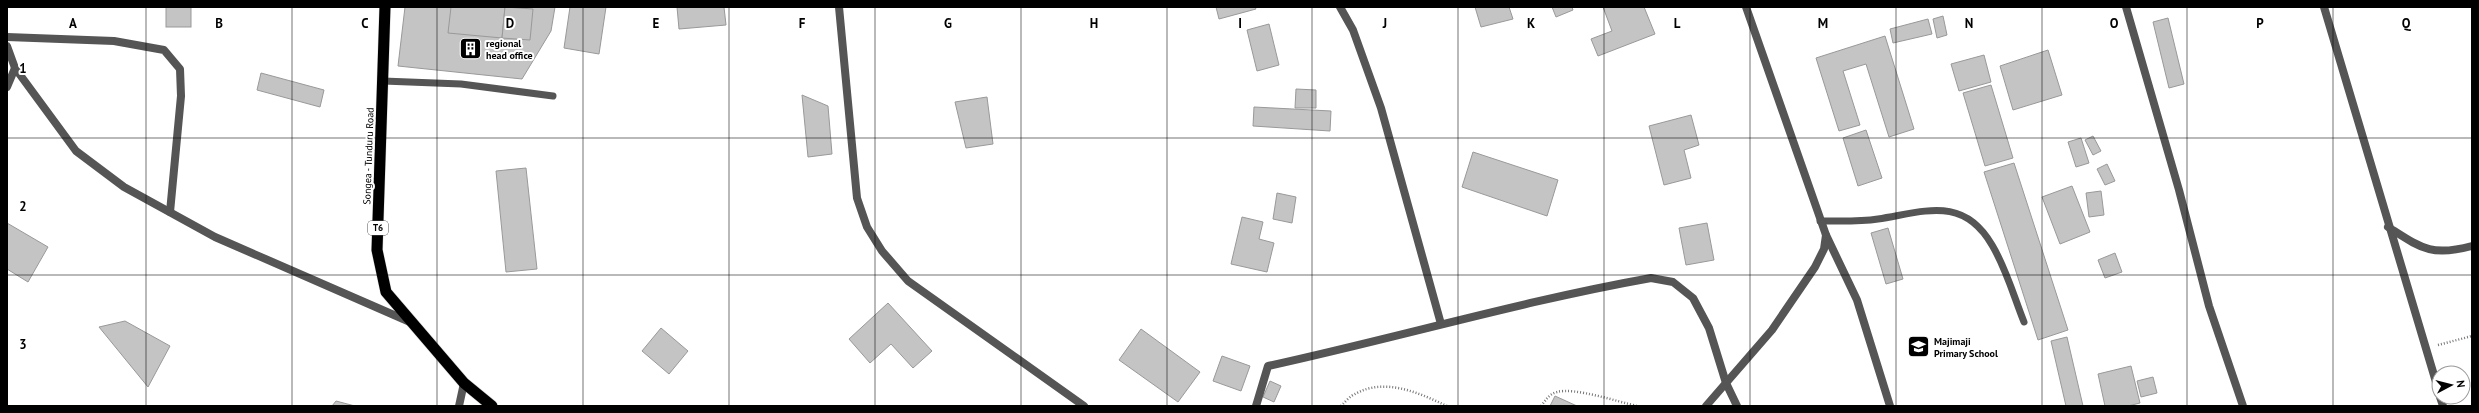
<svg xmlns="http://www.w3.org/2000/svg" width="2479" height="413" viewBox="0 0 2479 413" font-family="'PT Sans',sans-serif">
<style>
.building{fill:#c4c4c4;stroke:#999}
.lines{fill:none;stroke-linecap:round;stroke-linejoin:round}
.trunk-casing{stroke:#dbdbdb;stroke-width:12}
.path{stroke:#777;stroke-width:2.5;stroke-dasharray:1 2;stroke-linecap:butt}
.service{stroke:#555;stroke-width:7}
.minor{stroke:#555;stroke-width:8}
.tertiary{stroke:#555;stroke-width:8}
.trunk{stroke:#000;stroke-width:11}
.grid{fill:none;stroke:#000;stroke-width:1;stroke-opacity:0.55}
.labels{text-anchor:middle;stroke-width:4;stroke-linejoin:round;paint-order:stroke}
.shield{fill:#fff;stroke:#4c4c4c;stroke-width:1}
.shield-label{font-size:9px;font-weight:bold;fill:#000}
.poi-label{font-size:10px;font-weight:bold;fill:#000;stroke:#fff;text-anchor:start}
.street-label{font-size:10px;fill:#000;stroke:#fff}
.grid-label{font-size:13px;text-anchor:middle;font-weight:bold;fill:#000;stroke:#fff;stroke-width:4;stroke-linejoin:round;paint-order:stroke}
</style>
<rect width="100%" height="100%" fill="#fff"/>
<g class="building">
<rect x="166" y="7" width="25" height="20"/>
<path d="M405,7H555L551,31L522,79L398,66Z"/>
<path d="M451,7H505L502,38L448,33Z"/>
<path d="M505,7L533,9L530,40L502,38Z"/>
<path d="M570,7H606L599,54L564,48Z"/>
<path d="M677,7H724L726,25L679,29Z"/>
<path d="M1216,7H1255L1256,9L1219,19Z"/>
<path d="M1475,7H1509L1513,19L1481,27Z"/>
<path d="M1552,7H1572L1573,10L1556,17Z"/>
<path d="M1603,7H1644L1655,34L1598,56L1591,39L1612,31Z"/>
<path d="M1943,16L1947,35L1937,38L1933,19Z"/>
<path d="M2168,18L2184,84L2169,88L2153,22Z"/>
<path d="M1928,19L1932,34L1893,43L1890,29Z"/>
<path d="M1269,24L1279,65L1257,71L1247,30Z"/>
<path d="M1885,36L1914,129L1889,137L1866,64L1843,71L1860,125L1839,131L1816,58Z"/>
<path d="M2048,50L2062,95L2013,110L2000,66Z"/>
<path d="M1984,55L1991,82L1959,91L1951,64Z"/>
<path d="M261,73L324,90L320,107L257,90Z"/>
<path d="M1991,85L2013,158L1985,166L1963,93Z"/>
<path d="M1296,89L1316,90V108H1295Z"/>
<path d="M802,95L828,106L832,154L808,157Z"/>
<path d="M987,97L993,144L966,148L955,102Z"/>
<path d="M1254,107L1331,111L1330,131L1253,126Z"/>
<path d="M1691,115L1699,145L1684,150L1691,178L1664,185L1649,126Z"/>
<path d="M1866,130L1882,178L1858,186L1843,138Z"/>
<path d="M2093,136L2101,151L2093,155L2085,140Z"/>
<path d="M2081,138L2089,163L2076,167L2068,142Z"/>
<path d="M1473,152L1558,180L1547,216L1462,187Z"/>
<path d="M2014,163L2068,330L2038,340L1984,172Z"/>
<path d="M2107,164L2115,181L2105,185L2097,169Z"/>
<path d="M526,168L537,269L506,272L496,171Z"/>
<path d="M2072,186L2090,232L2060,244L2042,197Z"/>
<path d="M2101,191L2104,215L2089,217L2086,193Z"/>
<path d="M1277,193L1296,197L1292,223L1273,219Z"/>
<path d="M1242,217L1263,222L1259,239L1274,243L1267,272L1231,264Z"/>
<path d="M7,223L48,247L28,282L7,269Z"/>
<path d="M1707,223L1714,260L1686,265L1679,228Z"/>
<path d="M1888,228L1903,279L1886,284L1871,233Z"/>
<path d="M2115,253L2122,272L2105,278L2098,260Z"/>
<path d="M888,303L932,351L913,368L891,344L870,363L849,339Z"/>
<path d="M125,321L170,346L148,387L99,327Z"/>
<path d="M661,328L688,351L669,374L642,351Z"/>
<path d="M1141,329L1200,372L1178,402L1119,360Z"/>
<path d="M2067,337L2083,406H2066L2051,341Z"/>
<path d="M1222,356L1250,366L1241,391L1213,381Z"/>
<path d="M2131,366L2140,403L2128,406H2105L2098,374Z"/>
<path d="M2153,377L2157,393L2141,397L2137,381Z"/>
<path d="M1270,381L1281,386L1274,402L1263,397Z"/>
<path d="M1555,396L1577,406H1550Z"/>
<path d="M336,401L355,406H332Z"/>
</g>
<g class="lines">
<defs>
<path id="trunk" d="M385,7L377,250L386,292L464,383L492,406"/>
</defs>
<use href="#trunk" class="trunk-casing"/>
<g class="path">
<path d="M2438,345L2472,336"/>
<path d="M1341,406C1345,402 1350,396 1355,394C1385,377 1419,393 1447,406"/>
<path d="M1541,406C1546,400 1549,394 1557,392C1574,387 1619,402 1637,406"/>
</g>
<g class="service">
<path d="M383,81L461,84L553,96"/>
<path d="M1820,221C1839,221 1859,222 1878,219C1924,212 1963,195 1992,245C2006,268 2014,297 2024,322"/>
</g>
<g class="minor">
<path d="M839,7L857,198L867,227L882,251L908,281L1084,406"/>
<path d="M1340,7L1353,30L1381,108L1441,324"/>
<path d="M2126,7L2179,190L2209,306L2243,406"/>
<path d="M2324,7L2439,392"/>
<path d="M7,37L114,41L164,50L180,69L181,96L170,212"/>
<path d="M7,46L15,68L76,151L124,187L215,237L410,322"/>
<path d="M7,87L15,68"/>
<path d="M2388,227C2421,248 2431,257 2472,246"/>
<path d="M1826,235L1857,300L1890,406"/>
<path d="M2440,397L2443,406"/>
<path d="M459,406L464,383"/>
<path d="M1256,406L1268,366C1396,338 1522,301 1651,278L1673,282L1693,298L1709,328L1726,383L1737,406"/>
</g>
<path class="tertiary" d="M1706,406L1772,330L1815,267L1824,249L1826,235L1746,7"/>
<use href="#trunk" class="trunk"/>
</g>
<path class="grid" d="M146,7V406M292,7V406M437,7V406M583,7V406M729,7V406M875,7V406M1021,7V406M1167,7V406M1312,7V406M1458,7V406M1604,7V406M1750,7V406M1896,7V406M2042,7V406M2187,7V406M2333,7V406M7,138H2472M7,275H2472"/>
<defs>
<symbol id="building-square" viewBox="-11 -11 22 22"><rect x="-9" y="-9" width="18" height="18" rx="4" fill="#000" stroke="#fff"/><path d="M-4-6H4V6H1V3H-1V6H-4ZM-2.5-4.3h1.7v1.8h-1.7ZM.8-4.3h1.7v1.8H.8ZM-2.5-1h1.7V.8h-1.7ZM.8-1h1.7V.8H.8Z" fill="#fff"/></symbol>
<symbol id="school-square" viewBox="-11 -11 22 22"><rect x="-9" y="-9" width="18" height="18" rx="4" fill="#000" stroke="#fff"/><path d="M0-5L7-2L0 1L-7-2ZM-4 1L0 2.5L4 1V4Q0 6-4 4Z" fill="#fff"/></symbol>
</defs>
<g fill-rule="evenodd">
<use href="#building-square" x="458" y="36" width="25" height="25"/>
<use href="#school-square" x="1906" y="334" width="25" height="25"/>
</g>
<g class="labels">
<rect class="shield" x="368" y="221" width="20" height="14" rx="3"/>
<g class="shield-label">
<text x="378" y="231">T6</text>
</g>
<g class="poi-label">
<text x="486" y="47">regional<tspan x="486" dy="12">head office</tspan></text>
<text x="1934" y="345">Majimaji<tspan x="1934" dy="12">Primary School</tspan></text>
</g>
<g class="street-label">
<text transform="translate(368 156) rotate(-88)" y="4">Songea - Tunduru Road</text>
</g>
</g>
<g class="grid-label">
<text x="73" y="28">A</text>
<text x="219" y="28">B</text>
<text x="365" y="28">C</text>
<text x="510" y="28">D</text>
<text x="656" y="28">E</text>
<text x="802" y="28">F</text>
<text x="948" y="28">G</text>
<text x="1094" y="28">H</text>
<text x="1240" y="28">I</text>
<text x="1385" y="28">J</text>
<text x="1531" y="28">K</text>
<text x="1677" y="28">L</text>
<text x="1823" y="28">M</text>
<text x="1969" y="28">N</text>
<text x="2114" y="28">O</text>
<text x="2260" y="28">P</text>
<text x="2406" y="28">Q</text>
<text x="23" y="73">1</text>
<text x="23" y="211">2</text>
<text x="23" y="349">3</text>
</g>
<rect width="2479" height="413" fill="none" stroke="#000000" stroke-width="16"/>
<g transform="translate(2451 385) rotate(83)"><circle r="19" fill="#ffffff" stroke="#999999"/>
<path d="M0-3L7 15L0 10L-7 15Z" fill="#000000"/>
<text y="-6" font-size="11" font-weight="bold" text-anchor="middle" fill="#000000">N</text>
</g>
</svg>
